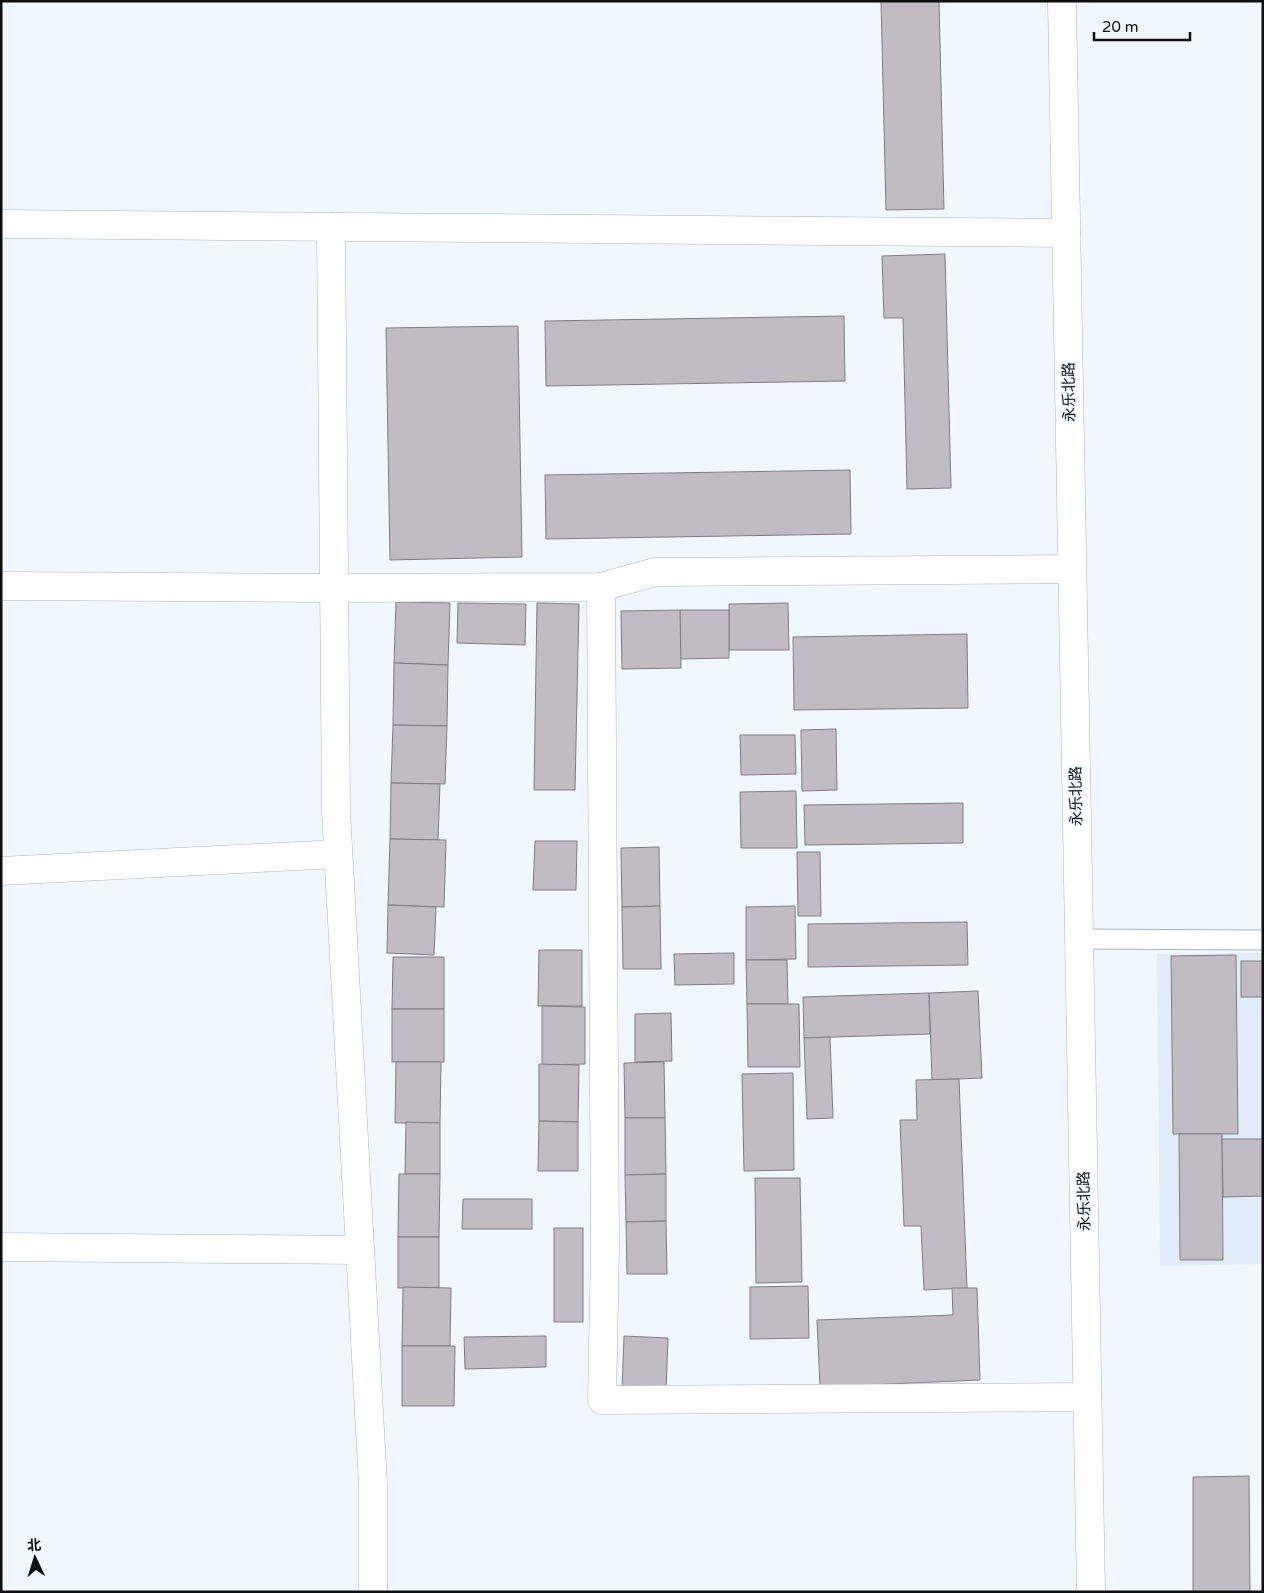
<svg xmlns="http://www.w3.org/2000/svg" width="1264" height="1593" viewBox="0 0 1264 1593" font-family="'Varela Round','Noto Sans SC',sans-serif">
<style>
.built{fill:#e1ecf9}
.building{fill:#c1bcc3;stroke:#817c83}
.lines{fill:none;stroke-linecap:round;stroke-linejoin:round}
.service-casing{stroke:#acb2b8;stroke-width:21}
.minor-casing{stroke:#acb2b8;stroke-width:29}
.secondary-casing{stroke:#acb2b8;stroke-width:29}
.service{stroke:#fff;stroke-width:19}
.minor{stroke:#fff;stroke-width:28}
.secondary{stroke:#fff;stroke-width:28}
.labels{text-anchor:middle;stroke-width:4;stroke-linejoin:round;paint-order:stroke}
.street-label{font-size:15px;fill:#0c0e10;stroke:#f1f7fe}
</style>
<rect width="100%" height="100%" fill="#f1f7fe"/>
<path class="built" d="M1263,953V1264L1160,1266L1157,954Z"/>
<g class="building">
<path d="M881,1H939L944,209L886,210Z"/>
<path d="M945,254L951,488L907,489L903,318H884L882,256Z"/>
<path d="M844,316L845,381L546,386L545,321Z"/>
<path d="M518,326L522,557L390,560L386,328Z"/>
<path d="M850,470L851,534L546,539L545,475Z"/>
<path d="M396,602L450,603L448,665L394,663Z"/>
<path d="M458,603L526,604L525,645L457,643Z"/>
<path d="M537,603L579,604L575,790H534Z"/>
<path d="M788,603L789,650H729V604Z"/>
<path d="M680,610H729V658L680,659Z"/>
<path d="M680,610L681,668L622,669L621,611Z"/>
<path d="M967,634L968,708L794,710L793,637Z"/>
<path d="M394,663L448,665L447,726L393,725Z"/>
<path d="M393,725L447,726L445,784L391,783Z"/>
<path d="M836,729L837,790L802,791L801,730Z"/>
<path d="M740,735H795L796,774L741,775Z"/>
<path d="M391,783L440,784L438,840L390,839Z"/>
<path d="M796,791L797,848H741L740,792Z"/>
<path d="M963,803V843L805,845L804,805Z"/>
<path d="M390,839L446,840L444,907L388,905Z"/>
<path d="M535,841H577L576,890H533Z"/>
<path d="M659,847L660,906L622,907L621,848Z"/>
<path d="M797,852H820L821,916H798Z"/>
<path d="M388,905L436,907L434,955L387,953Z"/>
<path d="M660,906L661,969H623L622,907Z"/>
<path d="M795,906L796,959L746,960V907Z"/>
<path d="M967,922L968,965L808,967V924Z"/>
<path d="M539,950H582V1006H538Z"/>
<path d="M734,953V984L675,985L674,954Z"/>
<path d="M1236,955L1238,1134H1173L1171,956Z"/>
<path d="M393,957H444V1009H392Z"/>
<path d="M746,960H787L788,1004H747Z"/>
<rect x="1241" y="961" width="22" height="36"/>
<path d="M978,991L982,1078L932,1080L929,993Z"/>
<path d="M929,993L930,1034L804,1038L803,997Z"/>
<path d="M747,1004H799L800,1067H748Z"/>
<path d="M542,1006L585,1007V1064L542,1065Z"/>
<rect x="392" y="1009" width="52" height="53"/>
<path d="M671,1013L672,1061L635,1062V1014Z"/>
<path d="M830,1037L833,1118L807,1119L804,1038Z"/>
<path d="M396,1062H441L440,1123H395Z"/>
<path d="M664,1062L665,1118H625L624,1063Z"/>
<path d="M539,1064L579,1065L578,1122L539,1121Z"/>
<path d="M793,1073L794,1170L744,1171L742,1074Z"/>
<path d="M959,1079L967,1288L924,1290L921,1226H904L900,1120H917L916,1080Z"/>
<path d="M625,1118H665L666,1174L625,1175Z"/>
<path d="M539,1121L578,1122V1171H538Z"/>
<path d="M406,1122L440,1123V1174H405Z"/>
<path d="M1179,1134H1222L1223,1260H1180Z"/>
<path d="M1222,1139H1263V1196L1223,1197Z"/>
<path d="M399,1174H440L439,1237H398Z"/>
<path d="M666,1174V1221L626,1222L625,1175Z"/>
<path d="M755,1178H800L802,1282L756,1283Z"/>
<path d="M463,1199H532V1229H462Z"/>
<path d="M666,1221L667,1274H627L626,1222Z"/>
<rect x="554" y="1228" width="29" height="94"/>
<rect x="398" y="1237" width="41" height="51"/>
<path d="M808,1286L809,1338L750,1339V1287Z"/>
<path d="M403,1287L451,1288L450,1346H402Z"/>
<path d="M952,1288H977L980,1380L820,1387L817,1320L953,1315Z"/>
<path d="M546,1336V1367L465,1369L464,1337Z"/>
<path d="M624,1336L668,1338L666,1392L622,1390Z"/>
<path d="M402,1346H455L454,1406H402Z"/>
<path d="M1249,1476L1250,1592H1193V1477Z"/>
</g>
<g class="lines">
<defs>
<path id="service" d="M1079,939L1263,940"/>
<g id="minor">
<path d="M1,224L1066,233"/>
<path d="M331,227L336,811L373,1485V1592"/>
<path d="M1,586L334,588L601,587L655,572L1072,569"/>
<path d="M601,587L605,1248L602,1400L1087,1397"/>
<path d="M1,871L338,854"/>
<path d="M1,1247L360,1250"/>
</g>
<path id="secondary" d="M1062,1L1091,1592"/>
</defs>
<use href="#service" class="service-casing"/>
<use href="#minor" class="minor-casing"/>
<use href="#secondary" class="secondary-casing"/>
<use href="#service" class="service"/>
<use href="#minor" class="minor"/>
<use href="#secondary" class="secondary"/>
</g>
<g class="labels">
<g class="street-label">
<text transform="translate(1069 392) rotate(-91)" y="5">永乐北路</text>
<text transform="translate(1076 796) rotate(-91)" y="5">永乐北路</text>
<text transform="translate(1084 1201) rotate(-91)" y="5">永乐北路</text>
</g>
</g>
<rect width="1264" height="1593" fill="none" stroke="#0c0e10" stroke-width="5"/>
<g transform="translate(35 1558) rotate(356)" stroke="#f1f7fe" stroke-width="4" paint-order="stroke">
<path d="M0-4L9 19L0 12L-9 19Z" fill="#0c0e10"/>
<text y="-8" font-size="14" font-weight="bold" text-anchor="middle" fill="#0c0e10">北</text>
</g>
<path d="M1094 32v8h96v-8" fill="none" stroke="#0c0e10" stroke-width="2.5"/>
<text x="1102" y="32" font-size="15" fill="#0c0e10" stroke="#f1f7fe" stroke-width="4" paint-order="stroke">20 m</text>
</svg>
